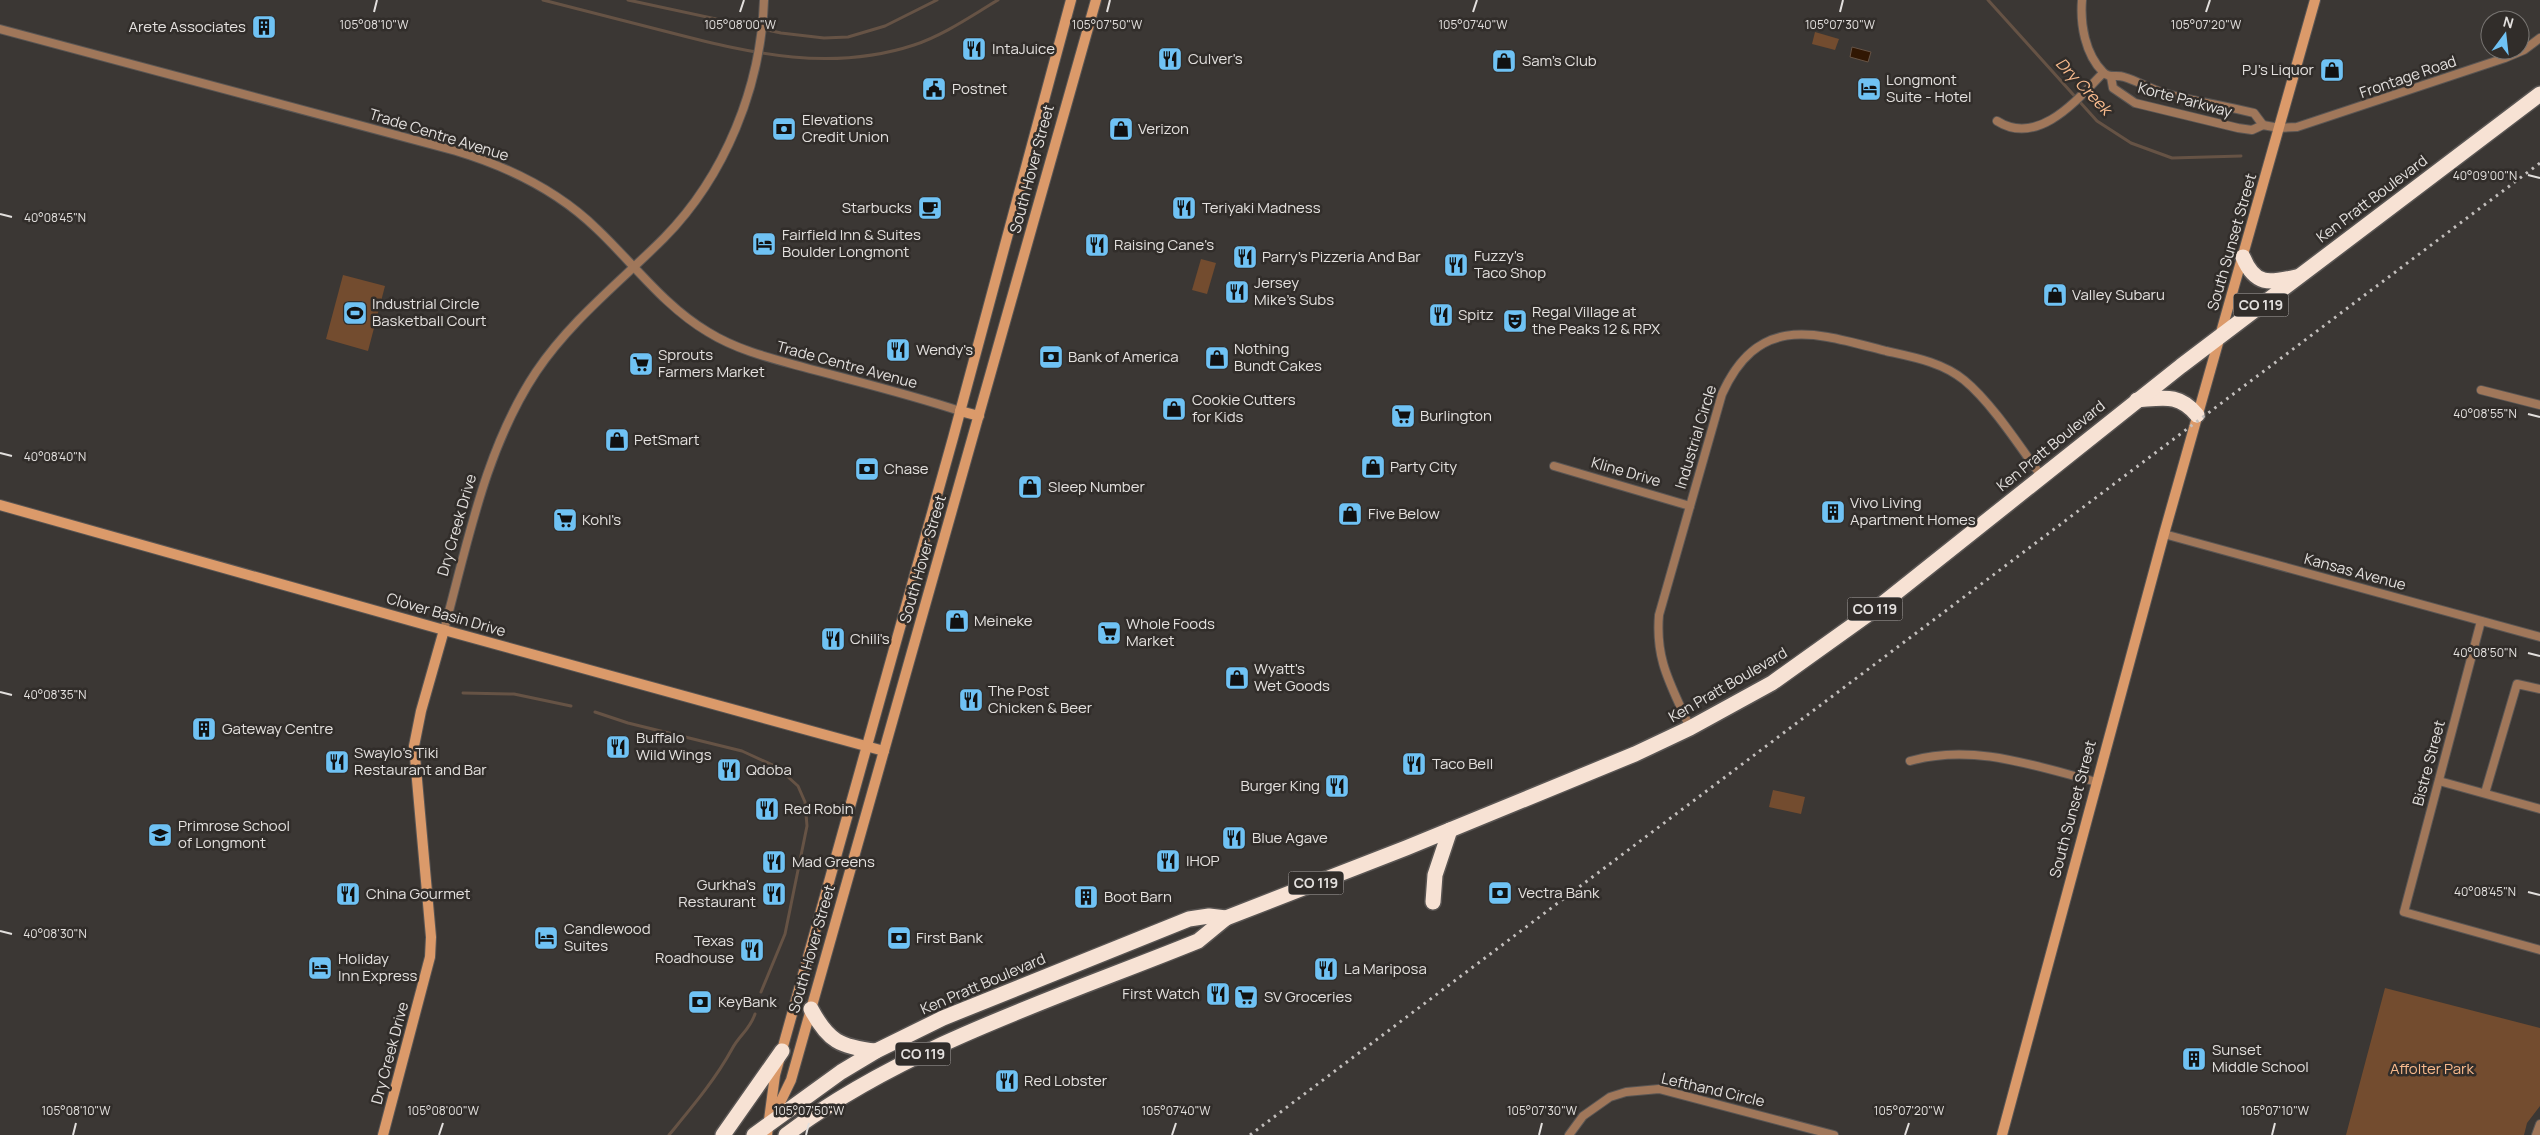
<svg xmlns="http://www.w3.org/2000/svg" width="2540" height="1135" viewBox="0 0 2540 1135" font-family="Manrope,sans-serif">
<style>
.green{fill:#734c2f}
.water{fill:#311703;stroke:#665345}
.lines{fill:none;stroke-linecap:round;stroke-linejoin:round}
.stream{stroke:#665345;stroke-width:3}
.street-casing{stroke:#595553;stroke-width:10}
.secondary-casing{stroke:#595553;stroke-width:12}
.highway-casing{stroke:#595553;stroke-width:18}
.street{stroke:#a0775a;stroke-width:8}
.secondary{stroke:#db9a6a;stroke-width:10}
.highway{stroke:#f7e2d4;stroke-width:15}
.rail{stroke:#c3bfbd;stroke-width:3;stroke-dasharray:2.5 5;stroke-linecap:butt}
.ticks{fill:none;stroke:#e3e0de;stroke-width:2}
.labels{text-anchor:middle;stroke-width:5;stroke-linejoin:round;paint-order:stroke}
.shield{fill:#312d2a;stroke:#aeaaa8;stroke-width:1}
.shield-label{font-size:14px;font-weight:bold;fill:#e3e0de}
.poi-label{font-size:15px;fill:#e3e0de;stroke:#312d2a;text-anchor:start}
.street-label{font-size:15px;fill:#e3e0de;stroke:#312d2a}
.park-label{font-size:15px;fill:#f9ba8d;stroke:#312d2a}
.water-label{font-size:16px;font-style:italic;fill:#fabc8e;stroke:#312d2a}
.ticks-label{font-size:12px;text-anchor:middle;fill:#e3e0de;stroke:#312d2a;stroke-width:5;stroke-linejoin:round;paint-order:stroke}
</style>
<rect width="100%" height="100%" fill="#3b3734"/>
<g class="green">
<path d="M1815,32L1839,39L1835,50L1812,44Z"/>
<path d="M1201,259L1216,263L1207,294L1192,290Z"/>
<path d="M343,275L385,286L368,351L326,339Z"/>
<path d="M1773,790L1805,797L1801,814L1769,807Z"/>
<path d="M2385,988L2540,1028V1106L2527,1123L2524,1135H2346Z"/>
</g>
<path class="water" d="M1852,47L1871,52L1868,62L1850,57Z"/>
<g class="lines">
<g class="stream">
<path d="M543,0C586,11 629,22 672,33C753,54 832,72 914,45C944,35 971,16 998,0"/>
<path d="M628,0L781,33L824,38L848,37L885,26L937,0"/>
<path d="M1988,0L2097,121L2131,143L2172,158L2241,156"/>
<path d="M463,693L514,694L571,706"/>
<path d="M595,712L628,723L742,751L777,767L798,786L805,802L807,826L785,934L761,992"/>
<path d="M669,1135C692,1107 715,1080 732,1049C740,1034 749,1031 755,1014"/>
</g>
<defs>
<g id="street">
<path d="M2082,0C2080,24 2085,54 2103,72C2110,79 2116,74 2124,77C2138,81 2150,89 2164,93C2194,101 2225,106 2254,113L2263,125"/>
<path d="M0,29L456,151C509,167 557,190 597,229C633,263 664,306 708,332C737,350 770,358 803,367C855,381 909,394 960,411"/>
<path d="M2111,77L2113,88L2135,103L2238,128L2252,130L2263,125L2279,128L2297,127L2505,58L2524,50L2540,38"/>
<path d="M1997,121C2038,147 2077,100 2103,73"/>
<path d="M2481,390L2540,405"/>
<path d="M1554,466L1690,506"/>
<path d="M2164,534L2540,637"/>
<path d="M2481,621L2404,912L2540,950"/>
<path d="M444,630C468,542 485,449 536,372C571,320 620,282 664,238C725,176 761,87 764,0"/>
<path d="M1690,728C1672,686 1655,662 1659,615L1722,394C1759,312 1816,333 1886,351C1913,357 1942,362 1964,380C1992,403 2020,447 2042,477"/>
<path d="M1910,761C1973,743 2035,766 2097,782"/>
<path d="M2439,781L2540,809"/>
<path d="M2485,793L2517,684L2540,689"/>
<path d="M1569,1135L1583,1116L1610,1097L1626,1092L1659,1089L1834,1135"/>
<path d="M2536,1135L2540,1124"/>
</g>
<g id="secondary">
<path d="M960,411L979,416"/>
<path d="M0,505L444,630L884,751"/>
<path d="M774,1115L791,1080L1096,0"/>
<path d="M383,1135L430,957L431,937L414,746L421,711L444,630"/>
<path d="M767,1135L775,1075L953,438L1071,0"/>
<path d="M2002,1135L2164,534L2315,0"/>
</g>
<g id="highway">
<path d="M2243,257C2255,286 2269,283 2296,277"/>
<path d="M2137,400C2163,398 2179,393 2197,415"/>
<path d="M1433,902L1435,875L1450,830"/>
<path d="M811,1009C828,1041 840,1047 876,1051"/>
<path d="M723,1135L782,1051"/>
<path d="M754,1135L841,1072L876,1051L943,1018L1189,919L1209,916L1226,918"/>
<path d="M786,1135C906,1045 1060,997 1198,941L1226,918L1406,848L1635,754L1690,728L1772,683L1877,608L2181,366L2540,94"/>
</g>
</defs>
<use href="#street" class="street-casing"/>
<use href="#secondary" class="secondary-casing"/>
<use href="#highway" class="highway-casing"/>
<use href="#street" class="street"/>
<use href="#secondary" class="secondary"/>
<use href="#highway" class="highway"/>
<path class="rail" d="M1250,1135L2540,163"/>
</g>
<path class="ticks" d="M374,12L377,0M740,12L744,0M1107,12L1110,0M1473,12L1477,0M1840,12L1843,0M2206,12L2210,0M2528,175L2540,178M0,214L12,217M2528,414L2540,417M0,453L12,456M2528,653L2540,656M0,692L12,695M2528,892L2540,895M0,931L12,934M73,1135L76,1123M439,1135L443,1123M806,1135L809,1123M1172,1135L1176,1123M1539,1135L1542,1123M1905,1135L1909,1123M2272,1135L2275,1123"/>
<defs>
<symbol id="building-square" viewBox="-11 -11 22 22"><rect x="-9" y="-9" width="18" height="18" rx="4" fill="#6fc2f4" stroke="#312d2a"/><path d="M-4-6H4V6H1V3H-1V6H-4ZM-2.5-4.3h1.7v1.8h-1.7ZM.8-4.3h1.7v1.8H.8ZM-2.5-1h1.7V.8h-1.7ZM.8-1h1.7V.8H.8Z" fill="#111"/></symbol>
<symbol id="restaurant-square" viewBox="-11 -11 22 22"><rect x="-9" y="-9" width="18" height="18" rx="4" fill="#6fc2f4" stroke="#312d2a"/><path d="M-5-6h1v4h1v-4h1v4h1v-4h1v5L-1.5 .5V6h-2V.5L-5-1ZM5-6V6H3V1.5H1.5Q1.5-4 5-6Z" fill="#111"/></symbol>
<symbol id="shop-square" viewBox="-11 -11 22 22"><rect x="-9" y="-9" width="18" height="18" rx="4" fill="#6fc2f4" stroke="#312d2a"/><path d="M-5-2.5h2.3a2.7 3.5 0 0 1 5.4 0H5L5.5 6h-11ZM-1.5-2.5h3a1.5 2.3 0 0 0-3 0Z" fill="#111"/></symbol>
<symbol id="civic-square" viewBox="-11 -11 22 22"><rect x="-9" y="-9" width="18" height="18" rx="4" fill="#6fc2f4" stroke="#312d2a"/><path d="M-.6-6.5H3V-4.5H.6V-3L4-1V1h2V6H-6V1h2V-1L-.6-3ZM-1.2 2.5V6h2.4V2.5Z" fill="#111"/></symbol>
<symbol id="hotel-square" viewBox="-11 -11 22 22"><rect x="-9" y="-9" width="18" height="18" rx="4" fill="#6fc2f4" stroke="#312d2a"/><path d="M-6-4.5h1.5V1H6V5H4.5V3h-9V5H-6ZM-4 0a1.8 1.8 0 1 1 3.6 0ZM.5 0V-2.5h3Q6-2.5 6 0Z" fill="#111"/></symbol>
<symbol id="bank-square" viewBox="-11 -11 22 22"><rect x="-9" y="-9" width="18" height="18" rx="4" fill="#6fc2f4" stroke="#312d2a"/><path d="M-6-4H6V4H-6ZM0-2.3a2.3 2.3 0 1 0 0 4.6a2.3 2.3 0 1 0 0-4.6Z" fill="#111"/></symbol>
<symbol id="cafe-square" viewBox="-11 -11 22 22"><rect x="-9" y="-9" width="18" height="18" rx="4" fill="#6fc2f4" stroke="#312d2a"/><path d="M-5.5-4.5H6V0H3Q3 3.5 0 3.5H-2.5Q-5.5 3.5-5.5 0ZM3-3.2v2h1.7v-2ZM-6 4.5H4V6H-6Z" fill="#111"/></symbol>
<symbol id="stadium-square" viewBox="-11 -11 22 22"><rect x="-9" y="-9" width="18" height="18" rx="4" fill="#6fc2f4" stroke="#312d2a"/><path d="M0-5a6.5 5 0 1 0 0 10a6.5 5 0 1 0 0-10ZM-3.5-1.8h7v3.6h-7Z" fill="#111"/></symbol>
<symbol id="theatre-square" viewBox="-11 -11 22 22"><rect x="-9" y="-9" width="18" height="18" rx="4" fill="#6fc2f4" stroke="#312d2a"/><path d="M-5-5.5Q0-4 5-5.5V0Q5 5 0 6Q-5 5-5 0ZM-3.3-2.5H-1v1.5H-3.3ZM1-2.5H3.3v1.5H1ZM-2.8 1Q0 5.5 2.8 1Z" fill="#111"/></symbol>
<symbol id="supermarket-square" viewBox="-11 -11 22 22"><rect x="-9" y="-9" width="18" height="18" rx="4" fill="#6fc2f4" stroke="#312d2a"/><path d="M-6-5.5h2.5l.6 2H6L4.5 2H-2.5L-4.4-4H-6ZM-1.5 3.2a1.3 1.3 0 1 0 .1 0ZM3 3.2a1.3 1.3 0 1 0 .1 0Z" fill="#111"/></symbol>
<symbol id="school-square" viewBox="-11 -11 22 22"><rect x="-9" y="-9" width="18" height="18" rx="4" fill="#6fc2f4" stroke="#312d2a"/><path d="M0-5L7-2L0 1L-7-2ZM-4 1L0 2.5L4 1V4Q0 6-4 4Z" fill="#111"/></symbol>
</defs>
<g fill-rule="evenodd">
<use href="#building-square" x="250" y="13" width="28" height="28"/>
<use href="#restaurant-square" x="960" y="35" width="28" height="28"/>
<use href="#restaurant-square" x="1156" y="45" width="28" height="28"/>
<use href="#shop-square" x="1490" y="47" width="28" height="28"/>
<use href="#shop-square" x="2318" y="56" width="28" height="28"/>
<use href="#civic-square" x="920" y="75" width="28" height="28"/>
<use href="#hotel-square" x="1855" y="75" width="28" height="28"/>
<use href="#bank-square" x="770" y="115" width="28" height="28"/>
<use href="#shop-square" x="1107" y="115" width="28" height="28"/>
<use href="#cafe-square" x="916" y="194" width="28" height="28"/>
<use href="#restaurant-square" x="1170" y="194" width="28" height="28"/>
<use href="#hotel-square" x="750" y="230" width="28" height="28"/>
<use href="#restaurant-square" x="1083" y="231" width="28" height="28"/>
<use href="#restaurant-square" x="1231" y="243" width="28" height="28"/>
<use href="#restaurant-square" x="1442" y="251" width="28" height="28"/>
<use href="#restaurant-square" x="1223" y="278" width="28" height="28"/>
<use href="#shop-square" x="2041" y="281" width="28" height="28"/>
<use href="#stadium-square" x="341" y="299" width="28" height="28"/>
<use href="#restaurant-square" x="1427" y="301" width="28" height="28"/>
<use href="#theatre-square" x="1501" y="307" width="28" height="28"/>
<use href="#restaurant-square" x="884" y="336" width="28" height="28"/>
<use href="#bank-square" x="1037" y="343" width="28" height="28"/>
<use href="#shop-square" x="1203" y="344" width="28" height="28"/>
<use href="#supermarket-square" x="627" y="350" width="28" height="28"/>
<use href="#shop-square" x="1160" y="395" width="28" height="28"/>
<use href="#supermarket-square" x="1389" y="402" width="28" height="28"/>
<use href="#shop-square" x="603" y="426" width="28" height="28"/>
<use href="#shop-square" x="1359" y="453" width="28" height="28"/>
<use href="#bank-square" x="853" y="455" width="28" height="28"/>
<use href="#shop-square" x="1016" y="473" width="28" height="28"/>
<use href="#building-square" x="1819" y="498" width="28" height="28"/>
<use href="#shop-square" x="1336" y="500" width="28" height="28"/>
<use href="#supermarket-square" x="551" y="506" width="28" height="28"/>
<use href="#shop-square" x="943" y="607" width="28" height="28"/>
<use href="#supermarket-square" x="1095" y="619" width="28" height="28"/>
<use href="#restaurant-square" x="819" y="625" width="28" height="28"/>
<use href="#shop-square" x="1223" y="664" width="28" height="28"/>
<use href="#restaurant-square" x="957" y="686" width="28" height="28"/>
<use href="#building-square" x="190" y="715" width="28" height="28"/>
<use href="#restaurant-square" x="604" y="733" width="28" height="28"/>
<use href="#restaurant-square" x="323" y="748" width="28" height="28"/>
<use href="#restaurant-square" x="1400" y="750" width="28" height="28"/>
<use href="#restaurant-square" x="715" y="756" width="28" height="28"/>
<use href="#restaurant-square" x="1323" y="772" width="28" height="28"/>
<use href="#restaurant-square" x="753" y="795" width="28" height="28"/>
<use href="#school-square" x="146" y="821" width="28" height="28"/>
<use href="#restaurant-square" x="1220" y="824" width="28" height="28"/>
<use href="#restaurant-square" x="1154" y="847" width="28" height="28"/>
<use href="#restaurant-square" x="760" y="848" width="28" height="28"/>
<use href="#bank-square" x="1486" y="879" width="28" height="28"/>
<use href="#restaurant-square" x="334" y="880" width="28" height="28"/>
<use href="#restaurant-square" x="760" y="880" width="28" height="28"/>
<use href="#building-square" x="1072" y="883" width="28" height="28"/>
<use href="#hotel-square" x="532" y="924" width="28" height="28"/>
<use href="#bank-square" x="885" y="924" width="28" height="28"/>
<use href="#restaurant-square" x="738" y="936" width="28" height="28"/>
<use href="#hotel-square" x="306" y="954" width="28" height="28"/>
<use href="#restaurant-square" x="1312" y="955" width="28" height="28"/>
<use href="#restaurant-square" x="1204" y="980" width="28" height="28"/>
<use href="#supermarket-square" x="1232" y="983" width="28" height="28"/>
<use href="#bank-square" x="686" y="988" width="28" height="28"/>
<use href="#building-square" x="2180" y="1045" width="28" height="28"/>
<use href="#restaurant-square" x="993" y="1067" width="28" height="28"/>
</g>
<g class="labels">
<g class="shield">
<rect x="2233.5" y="293.5" width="55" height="23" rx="4"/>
<rect x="1847.5" y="597.5" width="55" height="23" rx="4"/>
<rect x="1288.5" y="871.5" width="55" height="23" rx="4"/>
<rect x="895.5" y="1042.5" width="55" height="23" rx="4"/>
</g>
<g class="shield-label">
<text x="2261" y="310">CO 119</text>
<text x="1875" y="614">CO 119</text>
<text x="1316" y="888">CO 119</text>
<text x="923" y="1059">CO 119</text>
</g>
<g class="poi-label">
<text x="246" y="32" text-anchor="end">Arete Associates</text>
<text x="992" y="54">IntaJuice</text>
<text x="1188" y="64">Culver's</text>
<text x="1522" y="66">Sam's Club</text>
<text x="2314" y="75" text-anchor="end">PJ's Liquor</text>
<text x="1886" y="85">Longmont<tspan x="1886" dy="17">Suite - Hotel</tspan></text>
<text x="952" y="94">Postnet</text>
<text x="802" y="125">Elevations<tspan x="802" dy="17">Credit Union</tspan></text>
<text x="1138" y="134">Verizon</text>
<text x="912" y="213" text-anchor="end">Starbucks</text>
<text x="1202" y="213">Teriyaki Madness</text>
<text x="782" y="240">Fairfield Inn &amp; Suites<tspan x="782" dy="17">Boulder Longmont</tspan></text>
<text x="1114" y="250">Raising Cane's</text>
<text x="1474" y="261">Fuzzy's<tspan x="1474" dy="17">Taco Shop</tspan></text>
<text x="1262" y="262">Parry's Pizzeria And Bar</text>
<text x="1254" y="288">Jersey<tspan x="1254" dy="17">Mike's Subs</tspan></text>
<text x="2072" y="300">Valley Subaru</text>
<text x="372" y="309">Industrial Circle<tspan x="372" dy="17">Basketball Court</tspan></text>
<text x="1532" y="317">Regal Village at<tspan x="1532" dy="17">the Peaks 12 &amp; RPX</tspan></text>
<text x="1458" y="320">Spitz</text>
<text x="1234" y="354">Nothing<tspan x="1234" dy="17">Bundt Cakes</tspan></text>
<text x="916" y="355">Wendy's</text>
<text x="658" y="360">Sprouts<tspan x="658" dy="17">Farmers Market</tspan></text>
<text x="1068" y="362">Bank of America</text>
<text x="1192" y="405">Cookie Cutters<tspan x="1192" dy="17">for Kids</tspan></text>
<text x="1420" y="421">Burlington</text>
<text x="634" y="445">PetSmart</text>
<text x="1390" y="472">Party City</text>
<text x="884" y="474">Chase</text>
<text x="1048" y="492">Sleep Number</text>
<text x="1850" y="508">Vivo Living<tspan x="1850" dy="17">Apartment Homes</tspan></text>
<text x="1368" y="519">Five Below</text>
<text x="582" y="525">Kohl's</text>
<text x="974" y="626">Meineke</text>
<text x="1126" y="629">Whole Foods<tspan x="1126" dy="17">Market</tspan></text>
<text x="850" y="644">Chili's</text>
<text x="1254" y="674">Wyatt's<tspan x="1254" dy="17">Wet Goods</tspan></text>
<text x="988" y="696">The Post<tspan x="988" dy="17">Chicken &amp; Beer</tspan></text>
<text x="222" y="734">Gateway Centre</text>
<text x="636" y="743">Buffalo<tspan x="636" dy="17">Wild Wings</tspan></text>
<text x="354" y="758">Swaylo’s Tiki<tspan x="354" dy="17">Restaurant and Bar</tspan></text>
<text x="1432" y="769">Taco Bell</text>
<text x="746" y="775">Qdoba</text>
<text x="1320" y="791" text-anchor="end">Burger King</text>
<text x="784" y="814">Red Robin</text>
<text x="178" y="831">Primrose School<tspan x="178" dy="17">of Longmont</tspan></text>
<text x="1252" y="843">Blue Agave</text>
<text x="1186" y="866">IHOP</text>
<text x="792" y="867">Mad Greens</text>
<text x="756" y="890" text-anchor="end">Gurkha's<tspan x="756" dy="17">Restaurant</tspan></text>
<text x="1518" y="898">Vectra Bank</text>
<text x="366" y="899">China Gourmet</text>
<text x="1104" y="902">Boot Barn</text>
<text x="564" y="934">Candlewood<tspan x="564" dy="17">Suites</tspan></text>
<text x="916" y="943">First Bank</text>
<text x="734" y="946" text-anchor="end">Texas<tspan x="734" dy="17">Roadhouse</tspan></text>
<text x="338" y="964">Holiday<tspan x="338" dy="17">Inn Express</tspan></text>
<text x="1344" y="974">La Mariposa</text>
<text x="1200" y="999" text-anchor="end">First Watch</text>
<text x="1264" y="1002">SV Groceries</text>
<text x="718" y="1007">KeyBank</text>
<text x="2212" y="1055">Sunset<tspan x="2212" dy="17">Middle School</tspan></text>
<text x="1024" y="1086">Red Lobster</text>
</g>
<g class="street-label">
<text transform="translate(2408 77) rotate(-19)" y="5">Frontage Road</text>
<text transform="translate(2185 100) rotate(15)" y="5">Korte Parkway</text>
<text transform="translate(439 135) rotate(17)" y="5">Trade Centre Avenue</text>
<text transform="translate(1032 169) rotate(-75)" y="5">South Hover Street</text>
<text transform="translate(2372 199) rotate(-37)" y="5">Ken Pratt Boulevard</text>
<text transform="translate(2232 242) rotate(-74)" y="5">South Sunset Street</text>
<text transform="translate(847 365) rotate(15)" y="5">Trade Centre Avenue</text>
<text transform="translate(1696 437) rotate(-73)" y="5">Industrial Circle</text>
<text transform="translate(2051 446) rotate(-39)" y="5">Ken Pratt Boulevard</text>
<text transform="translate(1626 472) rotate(16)" y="5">Kline Drive</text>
<text transform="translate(457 525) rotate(-74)" y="5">Dry Creek Drive</text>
<text transform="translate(923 559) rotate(-74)" y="5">South Hover Street</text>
<text transform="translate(2355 572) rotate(15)" y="5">Kansas Avenue</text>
<text transform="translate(446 615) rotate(16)" y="5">Clover Basin Drive</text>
<text transform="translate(1728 685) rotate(-30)" y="5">Ken Pratt Boulevard</text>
<text transform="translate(2429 763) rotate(-75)" y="5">Bistre Street</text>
<text transform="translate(2073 809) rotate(-75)" y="5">South Sunset Street</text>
<text transform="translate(812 949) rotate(-74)" y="5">South Hover Street</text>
<text transform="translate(983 984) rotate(-23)" y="5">Ken Pratt Boulevard</text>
<text transform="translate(390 1053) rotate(-75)" y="5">Dry Creek Drive</text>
<text transform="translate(1713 1090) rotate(13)" y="5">Lefthand Circle</text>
</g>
<g class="park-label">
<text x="2432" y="1074">Affolter Park</text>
</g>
<g class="water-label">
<text transform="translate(2084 86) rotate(46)" y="6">Dry Creek</text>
</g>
</g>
<g class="ticks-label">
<text x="374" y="29">105°08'10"W</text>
<text x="740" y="29">105°08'00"W</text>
<text x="1107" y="29">105°07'50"W</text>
<text x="1473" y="29">105°07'40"W</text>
<text x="1840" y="29">105°07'30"W</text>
<text x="2206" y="29">105°07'20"W</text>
<text x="2485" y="180">40°09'00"N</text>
<text x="55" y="222">40°08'45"N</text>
<text x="2485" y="418">40°08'55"N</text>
<text x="55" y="461">40°08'40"N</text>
<text x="2485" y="657">40°08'50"N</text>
<text x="55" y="699">40°08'35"N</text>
<text x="2485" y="896">40°08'45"N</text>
<text x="55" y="938">40°08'30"N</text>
<text x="76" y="1115">105°08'10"W</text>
<text x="443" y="1115">105°08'00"W</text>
<text x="809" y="1115">105°07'50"W</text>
<text x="1176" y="1115">105°07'40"W</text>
<text x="1542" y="1115">105°07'30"W</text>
<text x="1909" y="1115">105°07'20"W</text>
<text x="2275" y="1115">105°07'10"W</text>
</g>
<g transform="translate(2505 35) rotate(15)"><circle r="24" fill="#312d2a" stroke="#787572"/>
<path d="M0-4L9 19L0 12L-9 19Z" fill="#6fc2f4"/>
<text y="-8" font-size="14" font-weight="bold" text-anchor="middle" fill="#e3e0de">N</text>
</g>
</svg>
